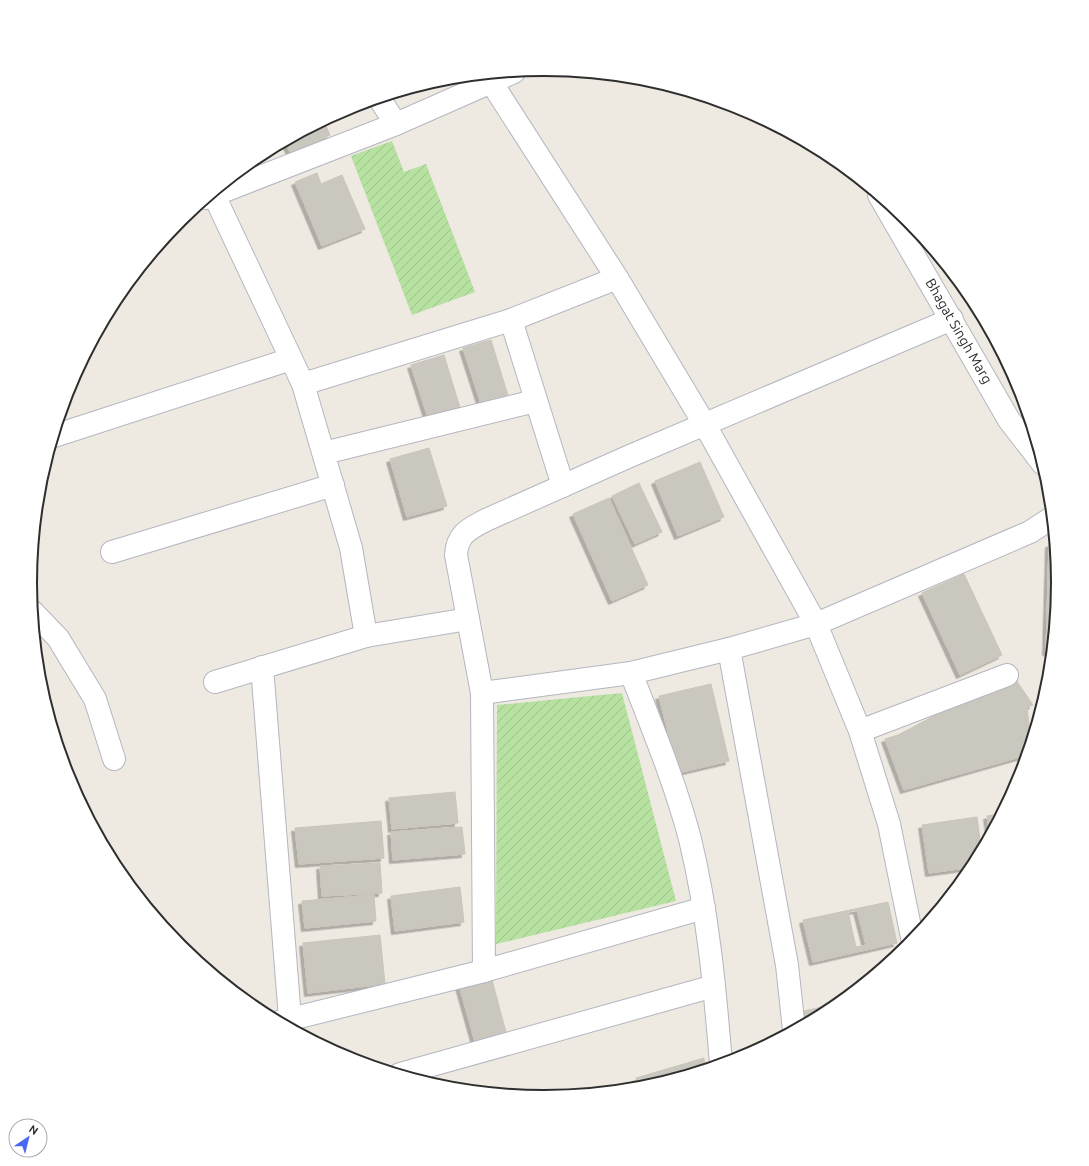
<svg xmlns="http://www.w3.org/2000/svg" width="1089" height="1166" viewBox="0 0 1089 1166" font-family="Ubuntu,sans-serif">
<style>
.garden{fill:url(#garden-furrows)}
.building{fill:#cac7bf;stroke:#cac5ba;fill-rule:evenodd;filter:url(#shadow)}
.lines{fill:none;stroke-linecap:round;stroke-linejoin:round}
.minor-casing{stroke:#b4b7c0;stroke-width:24}
.minor{stroke:#fff;stroke-width:22}
.labels{text-anchor:middle;stroke-width:3;stroke-linejoin:round;paint-order:stroke}
.street-label{font-size:14px;fill:#2e2e2e;stroke:#fff}
.rim{fill:none;stroke:#2e2e2e;stroke-width:2}
</style>
<defs>
<pattern id="garden-furrows" width="10" height="10" patternUnits="userSpaceOnUse"><rect width="10" height="10" fill="#b6e1a1"/><path d="M-1 1l2-2M0 10L10 0M9 11l2-2" fill="none" stroke="#9dc18b"/></pattern>
<filter id="shadow"><feDropShadow dx="-3.5" dy="3.5" stdDeviation="0" flood-color="#0004"/></filter>
</defs>
<rect width="100%" height="100%" fill="#eee9e1"/>
<g class="garden">
<path d="M392,141L404,172L426,164L475,292L412,315L351,156Z"/>
<path d="M622,693L676,901L496,944L497,705Z"/>
</g>
<g class="building">
<path d="M324,121L330,135L291,154L285,141Z"/>
<path d="M317,173L321,184L342,175L365,229L322,246L295,182Z"/>
<path d="M491,340L510,402L483,410L463,348Z"/>
<path d="M444,355L461,411L429,421L411,365Z"/>
<path d="M429,448L447,506L407,517L390,459Z"/>
<path d="M700,462L724,517L678,536L655,481Z"/>
<path d="M639,483L662,532L635,544L612,496Z"/>
<path d="M609,498L648,585L612,601L573,514Z"/>
<path d="M1055,543L1059,583L1052,652H1046L1049,544Z"/>
<path d="M964,574L1002,655L960,675L922,593Z"/>
<path d="M1016,680L1033,705L1027,707L1031,743L1027,755L904,790L885,739L898,735L949,708Z"/>
<path d="M711,684L729,761L678,773L659,696Z"/>
<path d="M455,792L458,823L392,829L389,798Z"/>
<path d="M1001,814L990,837L987,816Z"/>
<path d="M977,817L981,847H984L973,867L929,873L922,825Z"/>
<path d="M381,821L384,858L299,864L295,828Z"/>
<path d="M462,827L465,854L393,860L391,832Z"/>
<path d="M380,863L382,893L322,896L320,866Z"/>
<path d="M460,887L464,922L395,931L391,896Z"/>
<path d="M374,895L376,921L305,928L302,901Z"/>
<path d="M888,902L897,943L813,962L803,920ZM857,910L866,945L856,947L848,912Z"/>
<path d="M380,935L385,984L308,993L303,943Z"/>
<path d="M491,976L508,1040L477,1049L459,985Z"/>
<path d="M840,1003L830,1011L807,1023L804,1011Z"/>
<path d="M704,1058L705,1069L639,1088L636,1078Z"/>
</g>
<g class="lines">
<defs>
<g id="minor">
<path d="M486,74L617,278L705,425L816,624L860,731L889,824L913,942"/>
<path d="M379,98L396,124"/>
<path d="M214,195L303,384L351,548L366,636"/>
<path d="M879,195L1009,420L1043,464"/>
<path d="M206,198L396,124L514,72"/>
<path d="M511,320L563,486"/>
<path d="M303,384L511,320L617,278"/>
<path d="M54,436L291,359"/>
<path d="M324,453L535,401"/>
<path d="M112,552L333,485"/>
<path d="M33,612L58,638L95,699L114,759"/>
<path d="M729,649L787,965L794,1030"/>
<path d="M262,667L290,1018"/>
<path d="M631,673C652,727 675,782 690,839C708,913 715,989 721,1064"/>
<path d="M215,682L366,636L468,619"/>
<path d="M482,693L631,673L729,649L816,624L1030,532L1053,517"/>
<path d="M860,731L1007,675"/>
<path d="M484,971L482,693L456,555C457,534 469,529 486,520L630,456L952,319"/>
<path d="M279,1022L484,971L704,908"/>
<path d="M400,1074L714,986"/>
</g>
</defs>
<use href="#minor" class="minor-casing"/>
<use href="#minor" class="minor"/>
</g>
<g class="labels">
<g class="street-label">
<text transform="translate(959 331) rotate(60)" y="5">Bhagat Singh Marg</text>
</g>
</g>
<path d="M0 0H1089V1166H0ZM37 583a507 507 0 1 1 1014 0a507 507 0 1 1-1014 0Z" fill="#fff" fill-rule="evenodd"/>
<path class="rim" d="M37 583a507 507 0 1 1 1014 0a507 507 0 1 1-1014 0Z"/>
<g transform="translate(28 1138) rotate(35)"><circle r="19" fill="#ffffff" stroke="#ababab"/>
<path d="M0-3L7 15L0 10L-7 15Z" fill="#4b68f1"/>
<text y="-6" font-size="11" font-weight="bold" text-anchor="middle" fill="#2e2e2e">N</text>
</g>
</svg>
